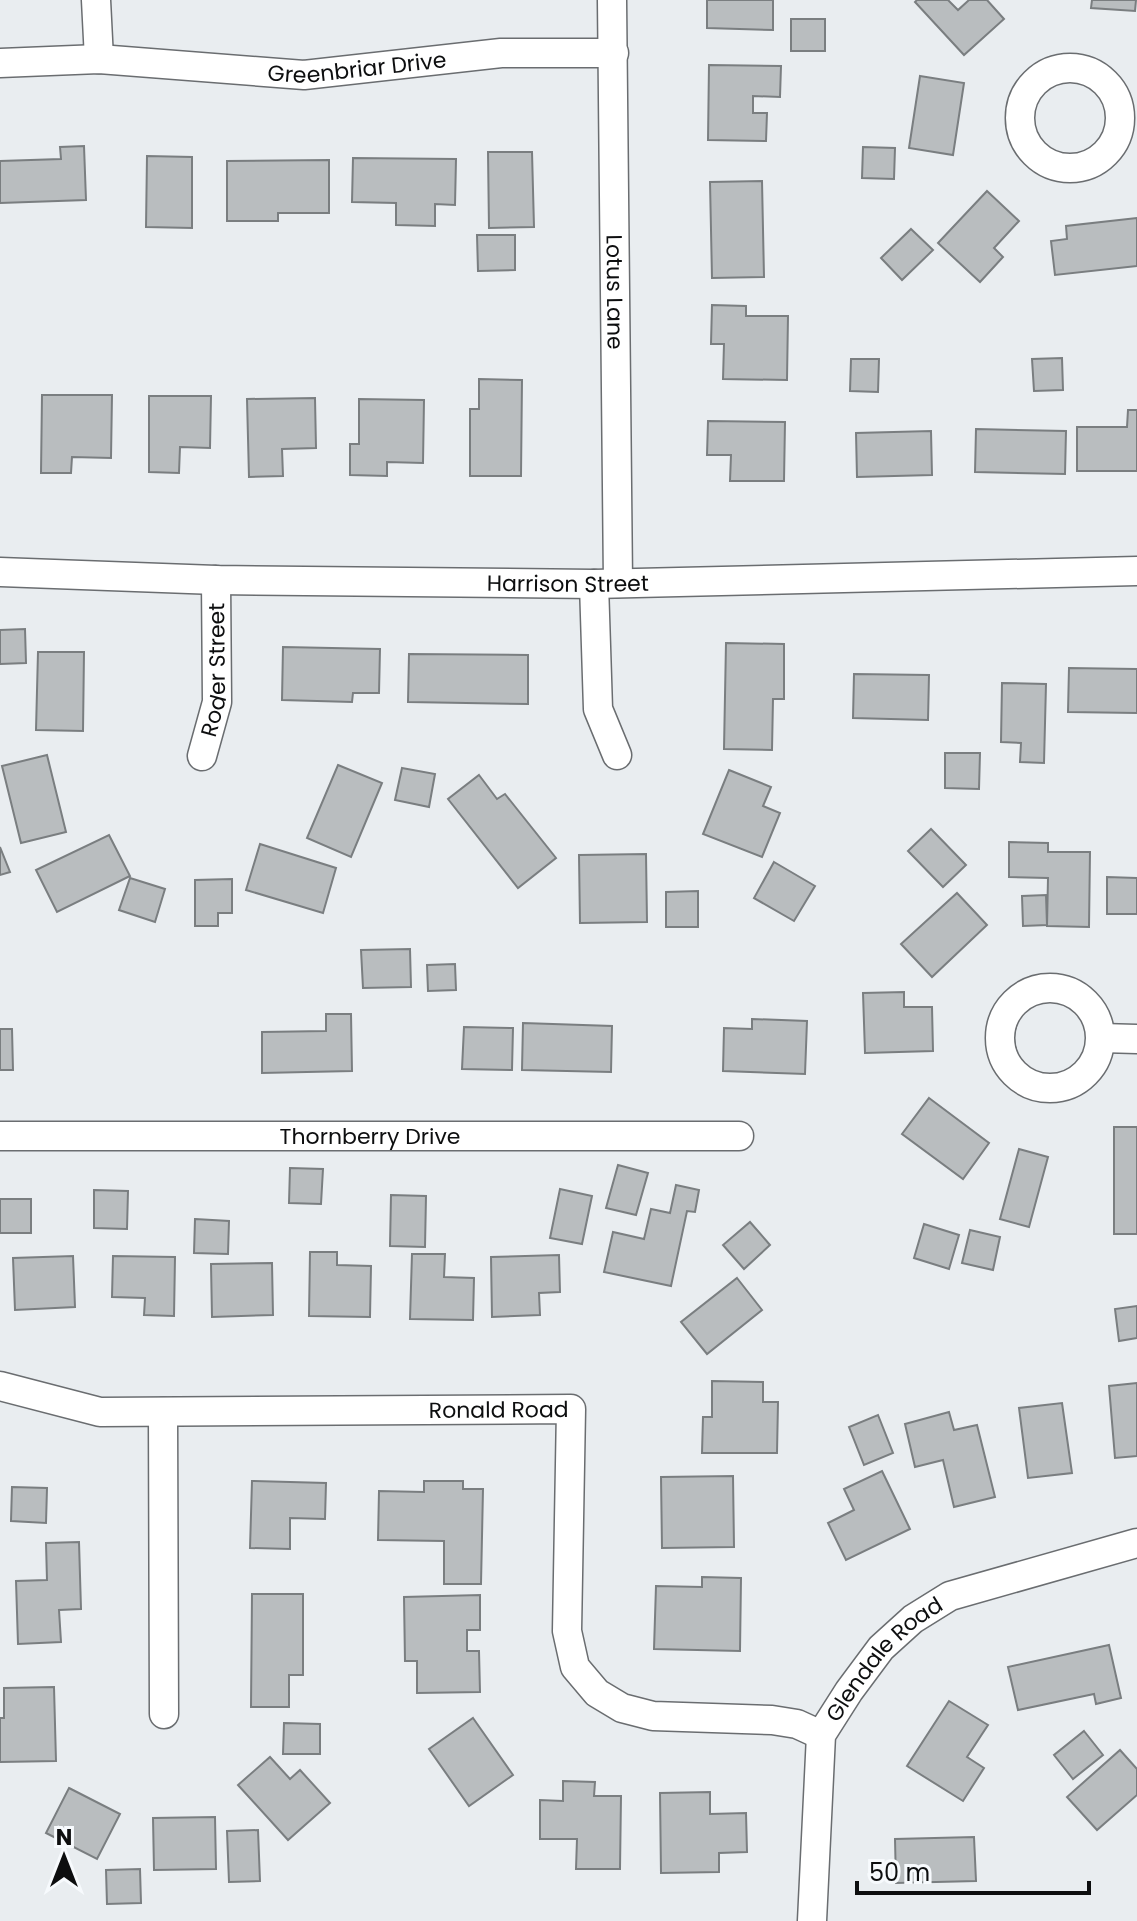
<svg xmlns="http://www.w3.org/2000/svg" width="1137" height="1921" viewBox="0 0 1137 1921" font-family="Poppins,sans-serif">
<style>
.building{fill:#b9bdbf;stroke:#7a7e80;stroke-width:2}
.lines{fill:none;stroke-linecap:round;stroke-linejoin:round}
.street-casing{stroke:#6a6d70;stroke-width:31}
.street{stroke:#fff;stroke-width:28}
.labels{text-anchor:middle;stroke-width:7;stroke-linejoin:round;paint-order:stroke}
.street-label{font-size:22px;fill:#0d0e0f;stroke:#f7fafd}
</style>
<rect width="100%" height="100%" fill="#e9edf0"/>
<g class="building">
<path d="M707,0H773V30L707,28Z"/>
<path d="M917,0H948L958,10L969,0H987L1004,19L964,55L915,2Z"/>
<path d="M1092,0H1136L1135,11L1091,8Z"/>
<rect x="791" y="19" width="34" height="32"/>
<path d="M709,65L781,66L780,97L753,96V113H767L766,141L708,140Z"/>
<path d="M920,76L964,83L953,155L909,148Z"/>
<path d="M84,146L86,200L0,203V161L61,159L60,147Z"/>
<path d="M863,147L895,148L894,179L862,178Z"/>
<path d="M488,152H532L534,227L489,228Z"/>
<path d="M147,156L192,157V228L146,227Z"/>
<path d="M353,158L456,159L455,205L435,204V226L396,225V203L352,202Z"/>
<path d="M329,160V213H278V221H227V161Z"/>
<path d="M762,181L764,277L712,278L710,182Z"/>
<path d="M987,191L1019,221L994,248L1003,257L980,282L938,243Z"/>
<path d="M1137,218V266L1055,275L1051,241L1067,239L1066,226Z"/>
<path d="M911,229L933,250L902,280L881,258Z"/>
<path d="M477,235H515V270L478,271Z"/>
<path d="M712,305L746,306V316H788L787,380L723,379L724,344H711Z"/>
<path d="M1062,358L1063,390L1034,391L1032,359Z"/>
<path d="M851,359H879L878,392L850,391Z"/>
<path d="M479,379L522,380L521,476H470V409H479Z"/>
<path d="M42,395H112L111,458L72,457L71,473H41Z"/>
<path d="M149,396H211L210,448L180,447L179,473L149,472Z"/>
<path d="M315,398L316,448L282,449L283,476L249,477L247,399Z"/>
<path d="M359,399L424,400L423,463L387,462V476L350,475V444H359Z"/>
<path d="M1128,410H1137V471H1077V427H1127Z"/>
<path d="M708,421L785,422L784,481H730L731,455H707Z"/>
<path d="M976,429L1066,431L1065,474L975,472Z"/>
<path d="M931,431L932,475L857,477L856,433Z"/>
<path d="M25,629L26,663L0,664V630Z"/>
<path d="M726,643L784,644V699H773L772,750L724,749Z"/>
<path d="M283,647L380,649L379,693H353L352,702L282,700Z"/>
<path d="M38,652H84L83,731L36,730Z"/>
<path d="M409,654L528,655V704L408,702Z"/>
<path d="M1069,668L1137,669V713L1068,712Z"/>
<path d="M854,674L929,675L928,720L853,718Z"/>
<path d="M1002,683L1046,684L1044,763L1020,762L1021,743L1001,742Z"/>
<path d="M945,753H980L979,789L945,788Z"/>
<path d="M47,755L66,832L21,843L2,766Z"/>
<path d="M338,765L382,783L351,857L307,838Z"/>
<path d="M402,768L435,774L429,807L395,800Z"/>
<path d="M729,770L771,787L763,806L780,813L762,857L703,834Z"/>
<path d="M479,775L497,799L505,794L556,858L518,888L448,799Z"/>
<path d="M931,829L966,865L943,887L908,851Z"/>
<path d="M109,835L130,876L57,912L36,870Z"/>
<path d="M1009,842L1048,843V852H1090L1089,927L1047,926L1048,878L1009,877Z"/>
<path d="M260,844L336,868L323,913L246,890Z"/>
<path d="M0,847L10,872L0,875Z"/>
<path d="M646,854L647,922L580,923L579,855Z"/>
<path d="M774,862L815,886L794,921L754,898Z"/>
<path d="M1107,877L1137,878V914H1107Z"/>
<path d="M130,878L165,889L155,922L119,910Z"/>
<path d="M232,879V913H218V926H195V880Z"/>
<path d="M698,891V927H666V892Z"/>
<path d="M957,893L987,925L932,977L901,944Z"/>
<path d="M1046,895L1047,925L1023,926L1022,896Z"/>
<path d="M410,949L411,987L363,988L361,950Z"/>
<path d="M455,964L456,990L428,991L427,965Z"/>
<path d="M904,992V1007H932L933,1051L865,1053L863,993Z"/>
<path d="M326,1014H351L352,1071L262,1073V1032L326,1031Z"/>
<path d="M752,1019L807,1021L805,1074L723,1071L724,1028L752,1029Z"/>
<path d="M523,1023L612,1026L611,1072L522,1070Z"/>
<path d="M464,1027L513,1028L512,1070L462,1069Z"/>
<path d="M0,1029H12L13,1070H0Z"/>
<path d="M929,1098L989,1143L963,1179L902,1134Z"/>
<rect x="1114" y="1127" width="23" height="107"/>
<path d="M1019,1149L1048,1157L1029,1227L1000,1219Z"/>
<path d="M618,1165L648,1173L636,1215L606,1208Z"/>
<path d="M290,1168L323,1169L321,1204L289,1203Z"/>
<path d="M676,1185L699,1190L695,1212L687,1211L671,1286L604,1272L613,1232L644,1239L651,1209L670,1213Z"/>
<path d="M560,1189L592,1196L582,1244L550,1238Z"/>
<path d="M94,1190L128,1191L127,1229L94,1228Z"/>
<path d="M391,1195L426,1196L425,1247L390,1246Z"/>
<rect x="0" y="1199" width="31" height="34"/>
<path d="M195,1219L229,1221L228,1254L194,1253Z"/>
<path d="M750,1222L770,1245L744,1269L723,1245Z"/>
<path d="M924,1224L959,1235L949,1269L914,1258Z"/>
<path d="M970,1230L1000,1237L993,1270L962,1263Z"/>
<path d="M310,1252H337V1265L371,1266L370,1317L309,1316Z"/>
<path d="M412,1254H445L444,1277L474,1278L473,1320L410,1319Z"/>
<path d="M559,1255L560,1292L539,1293L540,1315L492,1317L491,1257Z"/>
<path d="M73,1256L75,1307L15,1310L13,1258Z"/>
<path d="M113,1256L175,1257L174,1316L144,1315L145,1298L112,1297Z"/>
<path d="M272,1263L273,1315L212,1317L211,1264Z"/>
<path d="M737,1278L762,1310L707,1354L681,1322Z"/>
<path d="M1137,1306V1338L1119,1341L1115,1309Z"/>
<path d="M712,1381L763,1382V1402H778L777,1453H702L703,1417H712Z"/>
<path d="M1137,1383V1456L1115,1458L1109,1386Z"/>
<path d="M1062,1403L1072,1473L1028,1478L1019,1408Z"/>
<path d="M949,1412L954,1430L977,1425L995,1497L954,1507L943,1460L915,1467L905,1424Z"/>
<path d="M878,1415L893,1453L864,1465L849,1427Z"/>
<path d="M882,1471L910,1529L846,1560L828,1523L854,1510L844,1489Z"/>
<path d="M733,1476L734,1547L662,1548L661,1477Z"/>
<path d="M252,1481L326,1483L325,1519L290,1518V1549L250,1548Z"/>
<path d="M424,1481H463V1489H483L481,1584H444V1541L378,1540L379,1491L424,1492Z"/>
<path d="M12,1487L47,1488L46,1523L11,1521Z"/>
<path d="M79,1542L81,1609L59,1610L61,1642L18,1644L16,1581L47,1580L46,1543Z"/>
<path d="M702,1577L741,1578L740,1651L654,1649L656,1586L702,1587Z"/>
<path d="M252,1594H303V1675H289V1707H251Z"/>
<path d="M480,1595V1630H467V1651H479L480,1692L417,1693V1661H405L404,1597Z"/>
<path d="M1109,1645L1121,1698L1096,1704L1094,1694L1018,1710L1008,1667Z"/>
<path d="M54,1687L56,1761L0,1762V1718H4V1688Z"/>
<path d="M949,1701L988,1725L967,1757L984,1768L963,1801L907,1766Z"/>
<path d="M473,1718L513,1775L469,1806L429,1749Z"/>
<path d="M284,1723L320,1724V1754H283Z"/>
<path d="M1084,1731L1103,1755L1073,1779L1054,1755Z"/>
<path d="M1120,1750L1137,1769V1795L1097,1830L1067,1797Z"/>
<path d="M270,1757L290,1779L300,1770L330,1803L288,1840L238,1785Z"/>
<path d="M563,1781L595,1782L594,1796H621L620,1869H576L577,1839H540V1800L563,1801Z"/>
<path d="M69,1788L120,1814L97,1859L46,1833Z"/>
<path d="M710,1792V1814L746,1813L747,1852L719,1853V1872L661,1873L660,1793Z"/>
<path d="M215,1817L216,1869L154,1870L153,1818Z"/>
<path d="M258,1830L260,1881L229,1882L227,1831Z"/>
<path d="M974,1837L976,1881L896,1883L895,1839Z"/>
<path d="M140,1869L141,1903L107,1904L106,1870Z"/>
</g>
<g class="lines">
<defs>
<g id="street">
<path d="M96,0L99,59"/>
<path id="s1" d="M612,0L618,583"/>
<path id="s2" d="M0,63L99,59L304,75L501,53H614"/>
<circle cx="1070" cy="118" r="50"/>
<path id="s3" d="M0,572L216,580L594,584L1137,571"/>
<path d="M594,584L598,709L617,755"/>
<path id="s4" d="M202,756L217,702L216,580"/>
<circle cx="1050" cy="1038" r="50"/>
<path d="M1101,1038L1137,1039"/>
<path id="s5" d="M0,1136H739"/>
<path id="s6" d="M0,1386L100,1412L571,1409L567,1631L575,1667L597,1693L622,1708L653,1716L772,1720L797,1724L821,1735"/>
<path d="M163,1412L164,1714"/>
<path id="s7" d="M812,1921L821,1735L849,1691L881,1648L913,1619L950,1596L1137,1543"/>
</g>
</defs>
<use href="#street" class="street-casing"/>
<use href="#street" class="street"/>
</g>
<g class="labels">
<g class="street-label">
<text dy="8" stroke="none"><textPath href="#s2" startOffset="358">Greenbriar Drive</textPath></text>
<text dy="8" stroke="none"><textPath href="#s1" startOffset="292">Lotus Lane</textPath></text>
<text dy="8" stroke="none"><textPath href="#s3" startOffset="568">Harrison Street</textPath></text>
<text dy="8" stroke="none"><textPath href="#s4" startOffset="88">Roder Street</textPath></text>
<text dy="8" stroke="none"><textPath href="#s5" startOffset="370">Thornberry Drive</textPath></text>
<text dy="8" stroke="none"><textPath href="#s6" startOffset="502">Ronald Road</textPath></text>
<text dy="8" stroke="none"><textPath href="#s7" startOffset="286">Glendale Road</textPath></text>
</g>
</g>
<g transform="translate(64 1857)" stroke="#f7fafd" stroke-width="6" paint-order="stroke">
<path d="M0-6L14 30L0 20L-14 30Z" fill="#0d0e0f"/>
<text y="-12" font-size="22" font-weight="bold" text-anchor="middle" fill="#0d0e0f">N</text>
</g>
<path d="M857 1881v12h232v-12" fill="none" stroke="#0d0e0f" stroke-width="4"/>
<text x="869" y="1881" font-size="24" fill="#0d0e0f" stroke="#f7fafd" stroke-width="6" paint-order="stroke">50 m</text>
</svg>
